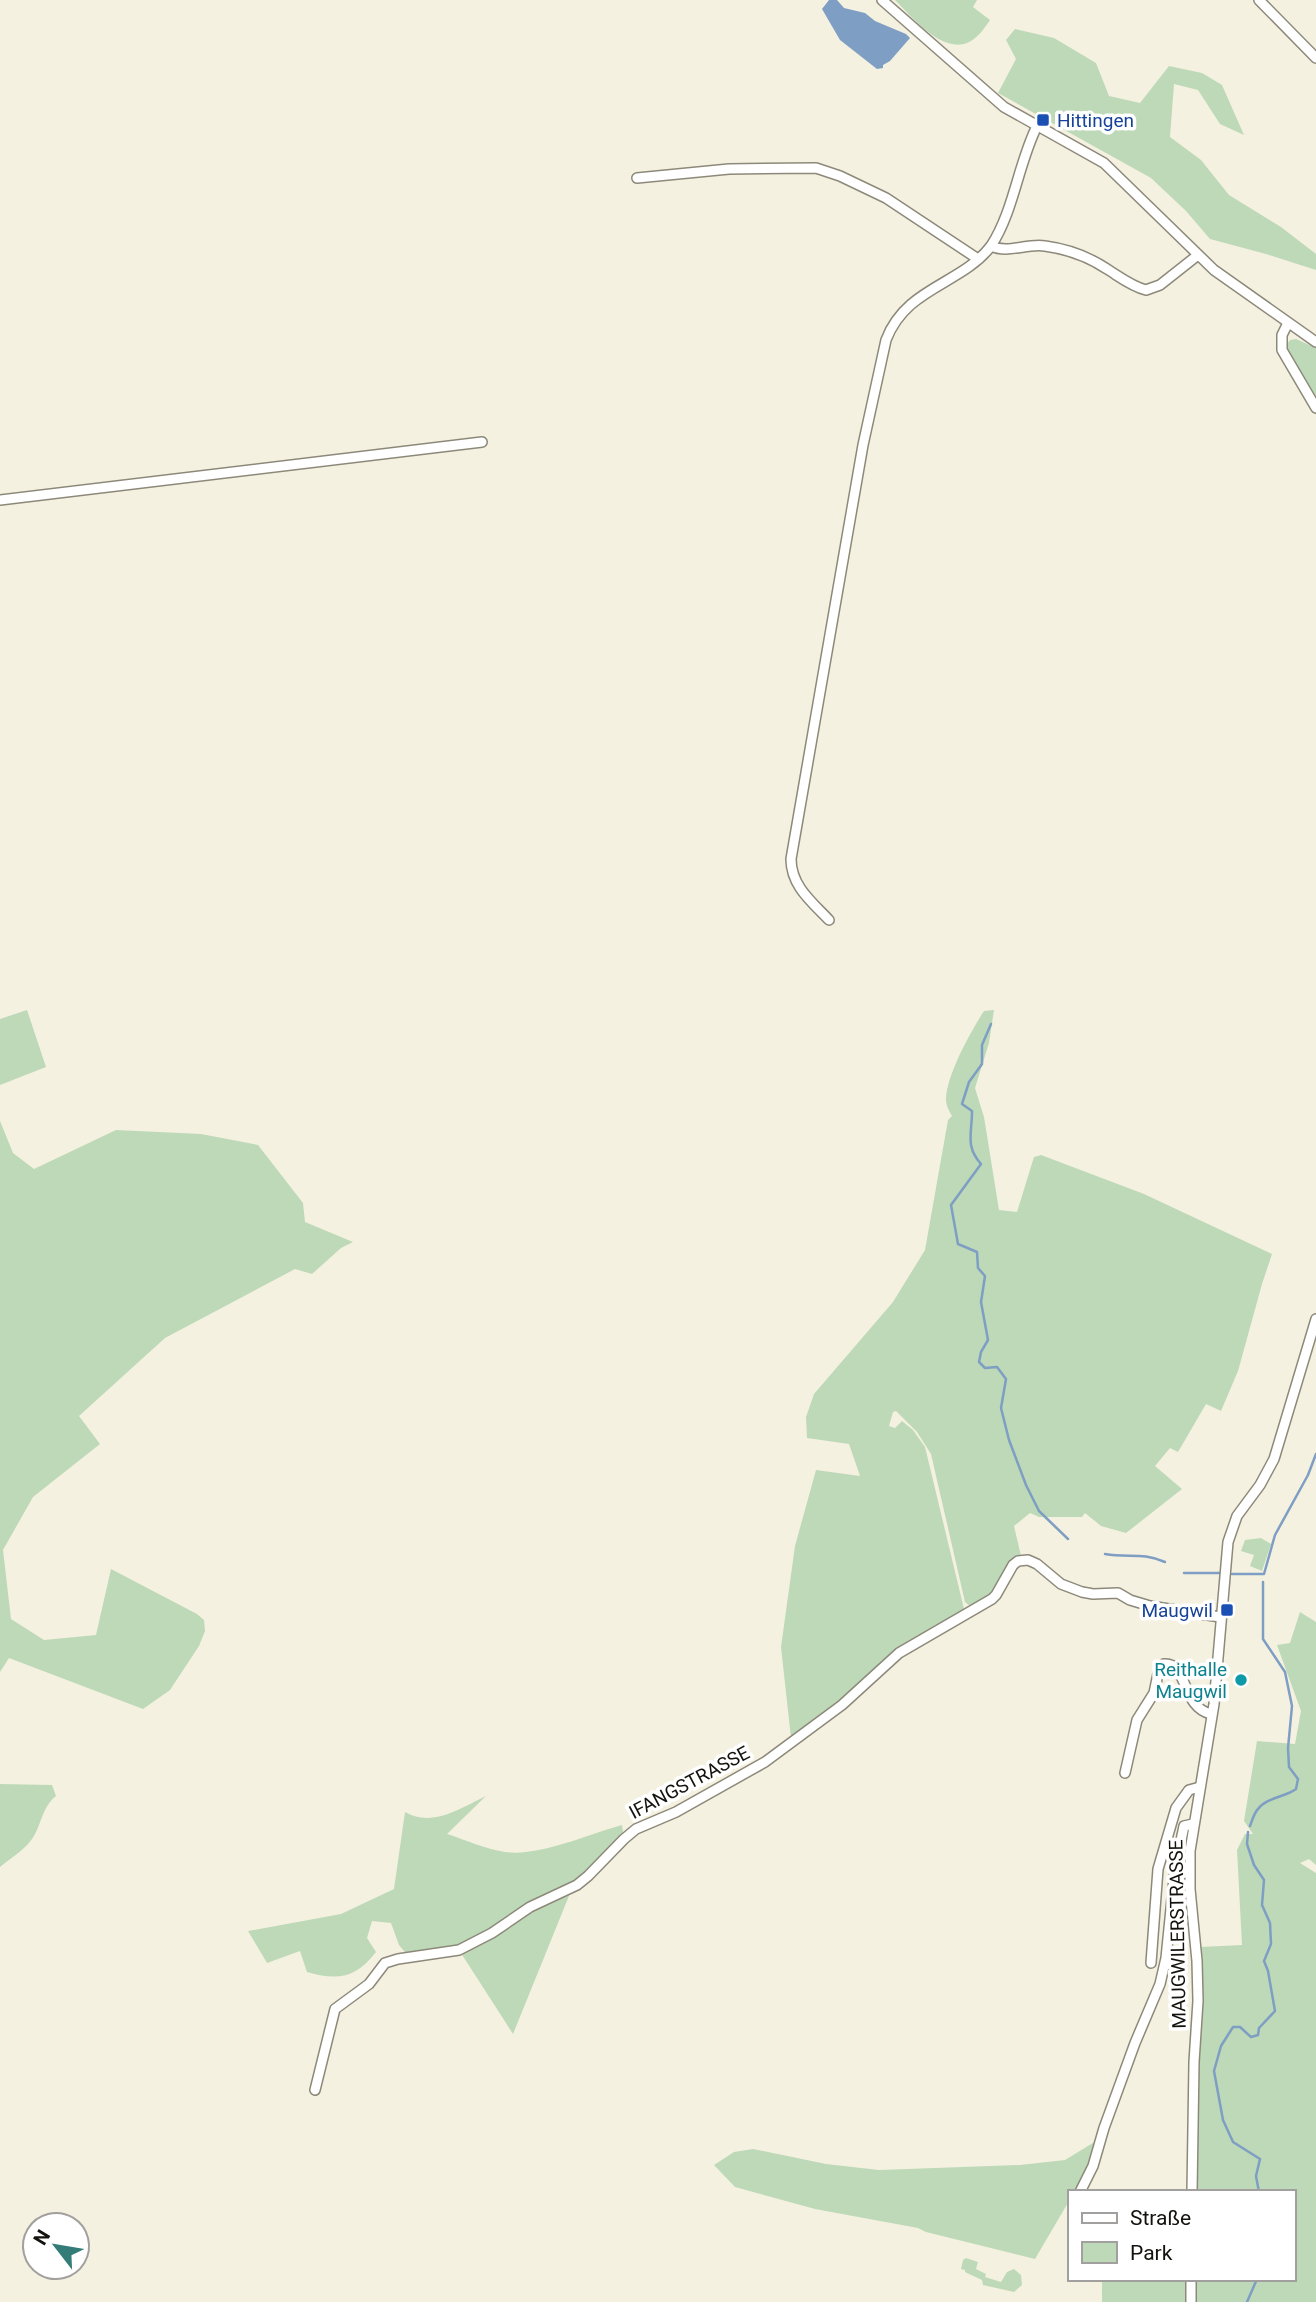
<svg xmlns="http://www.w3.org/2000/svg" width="1316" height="2302" viewBox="0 0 1316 2302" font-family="Roboto,sans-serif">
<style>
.green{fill:#bdd9b8}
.water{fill:#7e9ec3}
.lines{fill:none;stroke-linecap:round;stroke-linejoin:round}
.stream{stroke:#7e9ec3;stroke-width:2.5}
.minor-casing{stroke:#8d897a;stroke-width:12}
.minor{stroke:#fff;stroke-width:9}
.transit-dot{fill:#1a4fb4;stroke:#fff;stroke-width:2.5}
.culture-dot{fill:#0f9aa8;stroke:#fff;stroke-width:2.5}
.labels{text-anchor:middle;stroke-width:7;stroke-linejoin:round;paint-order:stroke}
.transit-label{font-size:19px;fill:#164399;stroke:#fff;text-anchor:start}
.culture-label{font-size:19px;fill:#0d838f;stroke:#fff;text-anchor:end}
.street-label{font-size:19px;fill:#13120c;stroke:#fff}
</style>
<rect width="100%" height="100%" fill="#f5f1e0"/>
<g class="green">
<path d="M895,0H977L973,7L990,20C984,29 977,39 967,43C941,53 911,16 895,0Z"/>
<path d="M1015,29L1054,38L1096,63L1109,96L1140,103L1169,66L1202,73L1222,85L1244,135L1220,124L1198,90L1174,84L1170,137L1201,160L1229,195L1281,227L1316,254V270L1266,254L1210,239L1186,211L1151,178L998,93L1016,59L1006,40Z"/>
<path d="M1296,339L1316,348V400L1287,350V344L1290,340Z"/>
<path d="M27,1010L46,1067L0,1085V1019Z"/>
<path d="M994,1010L989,1043L975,1088L984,1117L999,1210L1017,1212L1034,1157L1041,1155L1144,1194L1272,1254L1262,1284L1238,1371L1221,1411L1206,1404L1178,1452L1170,1448L1155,1466L1182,1489L1126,1533L1101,1526L1085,1513L1082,1517H1039L1030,1513L1014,1526L1021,1556L1016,1559C1005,1576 992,1604 970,1606L965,1602L931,1454L917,1432L896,1411L893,1412L889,1426L895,1428L902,1421L913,1430L925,1447L965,1613L899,1653L791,1738L781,1647L795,1546L816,1470L860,1476L849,1444L807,1438L806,1417L814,1394L893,1302L925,1250L948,1120L952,1116C949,1111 946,1105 946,1100C946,1076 971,1031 984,1011Z"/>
<path d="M0,1121L13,1153L34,1169L116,1130L201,1134L258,1145L303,1203L305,1222L353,1242L341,1248L312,1274L295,1269L165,1338L79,1416L100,1444L33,1497L3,1550L11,1619L44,1640L96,1635L111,1569L197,1614L204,1620L205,1631L199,1646L170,1690L143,1709L9,1658L0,1672Z"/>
<path d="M1261,1538L1271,1544L1262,1571L1250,1566L1254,1555L1241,1551L1245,1540Z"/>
<path d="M1300,1612L1316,1622V1865L1309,1859L1300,1863L1316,1873V2302H1194L1195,2279H1293V2192H1195L1197,2042L1203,1998L1200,1947L1242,1945L1237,1850L1245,1834H1253L1244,1821L1257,1741L1295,1744L1301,1711L1277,1645L1290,1643Z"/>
<path d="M0,1784L52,1785L56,1796C43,1806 42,1822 34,1836C26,1849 12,1857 0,1867Z"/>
<path d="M486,1796L447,1834C466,1840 485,1849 505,1852C538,1857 589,1834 622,1825L624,1839L573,1886L513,2034L459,1950L409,1957L399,1945L391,1923L372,1921L367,1938L376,1952C356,1978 338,1981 307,1972L300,1951L267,1963L248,1931L341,1914L394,1889L405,1812C432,1828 461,1808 486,1796Z"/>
<path d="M1101,2138L1097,2152L1075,2192H1069V2201L1035,2259L926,2232L918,2228L815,2209L735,2187L714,2165L734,2152L753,2149L826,2164L879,2170L1020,2165L1065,2160Z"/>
<path d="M966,2258L978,2262L976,2269L986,2274L985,2277L1001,2282L1007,2272L1014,2269L1021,2275L1022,2285L1014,2292L983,2285L982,2280L965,2272V2270L961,2269L963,2260Z"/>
<path d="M1102,2279H1187L1186,2302H1102Z"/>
</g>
<path class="water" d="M829,0H837L844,8L865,13L875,21L906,34L910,38L890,61L883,65V68L877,69L840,40L822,9Z"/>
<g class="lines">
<g class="stream">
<path d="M991,1024L982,1045V1064L969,1082L962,1104L972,1111C972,1134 965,1146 981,1164L951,1205L958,1244L977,1252L978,1268L985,1276L981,1302L988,1340L981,1352L979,1362L985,1368L997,1367L1006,1379L1001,1408L1009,1440L1026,1485L1039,1511L1068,1539"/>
<path d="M1105,1554C1129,1558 1142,1552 1165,1562"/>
<path d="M1184,1573H1221"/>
<path d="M1232,1574H1264L1275,1535L1308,1475L1316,1454"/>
<path d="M1250,1826C1252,1821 1254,1813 1258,1809C1266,1798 1285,1797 1296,1789L1298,1779L1289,1767L1288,1748L1292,1706L1285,1672L1263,1639V1582"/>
<path d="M1248,1832L1247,1844L1254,1865L1264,1880L1262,1905L1270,1923L1271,1944L1264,1961L1268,1971L1275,2011L1259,2028L1258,2035L1251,2037L1240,2027H1233L1221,2046L1214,2071L1223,2120L1233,2142L1260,2159L1256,2176L1259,2192"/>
<path d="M1247,2302L1257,2279"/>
</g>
<defs>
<g id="minor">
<path d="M882,0L1004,107L1104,163L1214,270L1316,342"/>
<path d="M1259,0L1316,58"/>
<path d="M637,178L729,169L816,168L840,176L886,198L978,259"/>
<path d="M991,246C1014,211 1018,164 1037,126"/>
<path d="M1288,323L1282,335V350L1316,408"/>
<path d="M0,500L482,442"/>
<path d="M829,920C812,902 791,886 791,859L863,445L886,340C906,287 961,285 991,246C1008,254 1027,243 1045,246C1067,249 1089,257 1107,269C1120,277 1131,286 1146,290L1160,285L1198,255"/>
<path d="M1125,1773L1137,1720L1154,1693L1158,1674L1164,1664C1188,1662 1181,1707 1211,1714"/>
<path d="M1151,1963L1158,1869L1176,1808L1189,1790L1200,1787"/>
<path d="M315,2090L335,2009L369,1984L385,1963L398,1959L459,1950L492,1933L530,1907L577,1885L588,1876L624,1839L636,1829L676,1812L765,1762L842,1705L899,1653L992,1599L996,1595L1013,1565L1018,1561L1028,1560L1037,1564L1061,1584L1082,1592L1093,1594L1118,1593L1130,1600L1150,1606L1220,1617"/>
<path d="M1080,2192L1093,2166L1104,2128L1135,2043L1160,1984L1166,1958L1175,1869L1184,1826L1193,1824"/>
<path d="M1192,2192L1194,2062L1198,2001L1197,1961L1190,1889V1851L1214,1704L1228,1542L1237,1516L1260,1485L1274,1459L1316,1319"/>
<path d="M1191,2279V2302"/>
</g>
</defs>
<use href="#minor" class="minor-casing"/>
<use href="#minor" class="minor"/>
</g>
<g class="transit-dot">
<rect x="1036" y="113" width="14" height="14" rx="3.5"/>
<rect x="1220" y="1603" width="14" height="14" rx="3.5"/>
</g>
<circle class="culture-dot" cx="1241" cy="1680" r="7"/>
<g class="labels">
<g class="transit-label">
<text x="1057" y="127">Hittingen</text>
<text x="1213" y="1617" text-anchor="end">Maugwil</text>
</g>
<g class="culture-label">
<text x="1227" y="1676">Reithalle<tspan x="1227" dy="22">Maugwil</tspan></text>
</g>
<g class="street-label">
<text transform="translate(689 1782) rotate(-28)" y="7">IFANGSTRASSE</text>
<text transform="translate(1177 1934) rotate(-91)" y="7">MAUGWILERSTRASSE</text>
</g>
</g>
<rect x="1068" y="2190" width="228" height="91" fill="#ffffff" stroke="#a1a09e" stroke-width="2"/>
<rect x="1082" y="2213" width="35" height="10" fill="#ffffff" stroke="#a1a09e" stroke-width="2"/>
<text x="1130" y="2225" font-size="21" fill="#13120c">Straße</text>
<rect x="1082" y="2242" width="35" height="21" fill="#bdd9b8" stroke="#a1a09e" stroke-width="2"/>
<text x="1130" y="2260" font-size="21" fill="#13120c">Park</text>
<g transform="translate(56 2246) rotate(301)"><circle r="33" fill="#ffffff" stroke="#a1a09e" stroke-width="2"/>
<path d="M0-5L12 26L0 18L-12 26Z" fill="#337c77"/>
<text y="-10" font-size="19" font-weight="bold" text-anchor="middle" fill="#13120c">N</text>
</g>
</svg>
